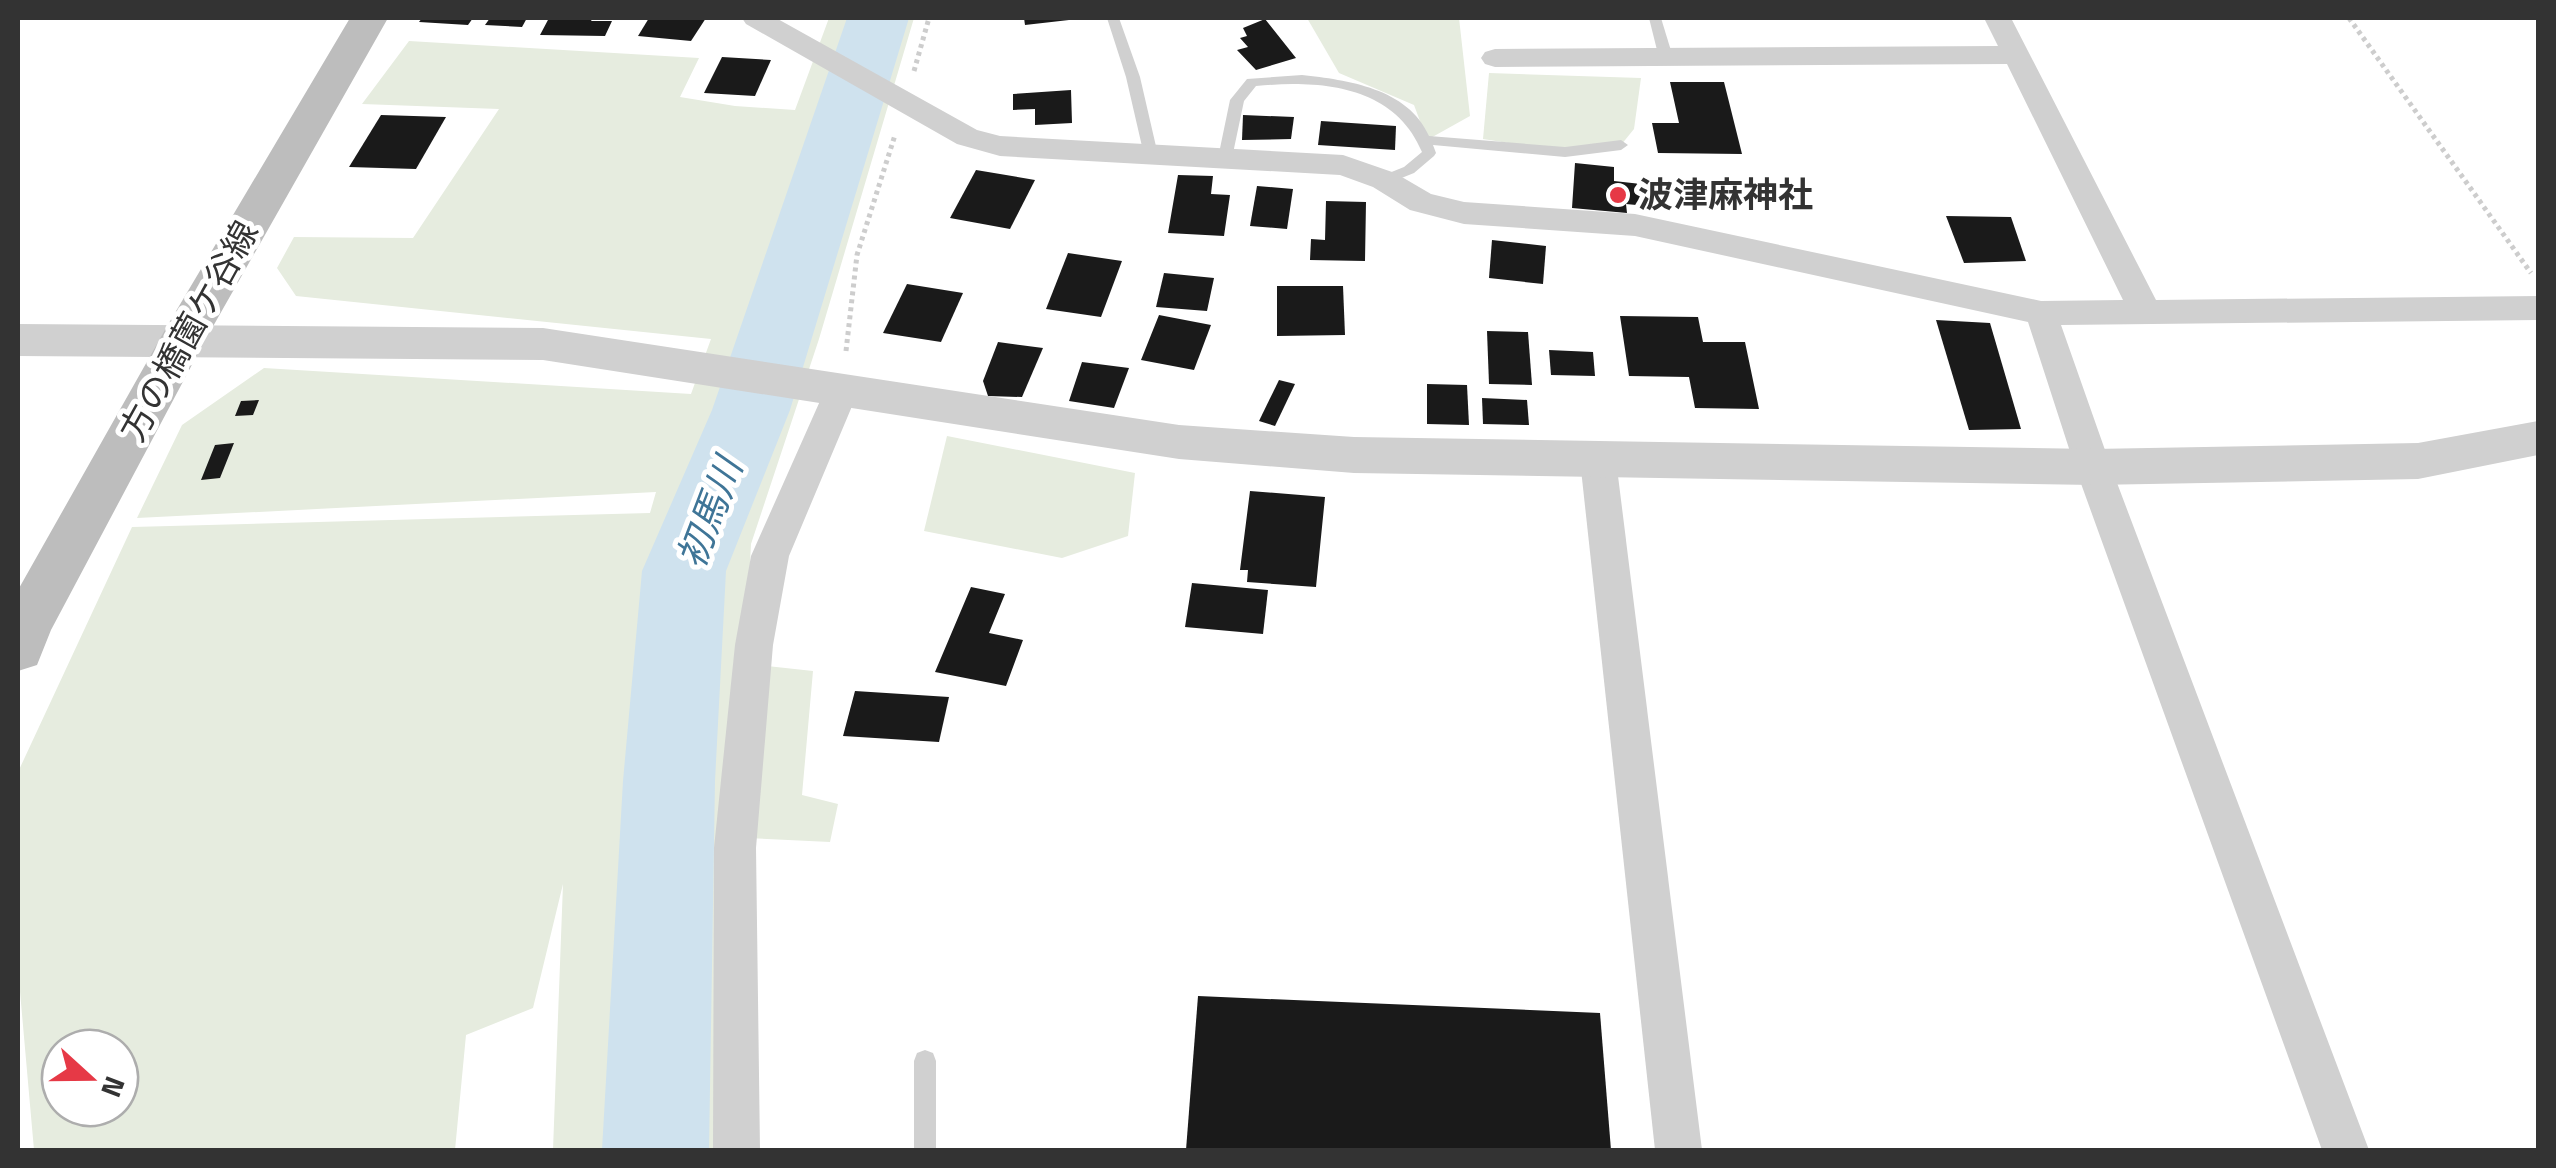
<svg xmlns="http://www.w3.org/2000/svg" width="2556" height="1168" viewBox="0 0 2556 1168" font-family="'Titillium Web','Noto Sans JP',sans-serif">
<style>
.green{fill:#e6ecdf;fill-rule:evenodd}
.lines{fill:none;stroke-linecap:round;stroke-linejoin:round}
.river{fill:#cfe2ee;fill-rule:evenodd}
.building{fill:#1a1a1a}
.path{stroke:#cdcdcd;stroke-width:5;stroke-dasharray:4 4;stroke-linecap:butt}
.service{fill:#d0d0d0;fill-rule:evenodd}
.minor{fill:#d0d0d0;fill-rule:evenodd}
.tertiary{fill:#d0d0d0;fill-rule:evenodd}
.secondary{fill:#bdbdbd;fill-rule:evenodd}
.poi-dot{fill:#e63946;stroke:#fff;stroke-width:4}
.labels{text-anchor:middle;stroke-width:10;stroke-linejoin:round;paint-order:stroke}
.poi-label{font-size:35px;font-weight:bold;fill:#333;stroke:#fff;text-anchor:start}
.street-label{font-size:35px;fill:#333;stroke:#fff}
.water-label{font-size:38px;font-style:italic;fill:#3f7597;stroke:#fff}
</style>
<rect width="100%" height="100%" fill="#fff"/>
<g class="green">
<path d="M829,18H914L819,339L751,544L719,1150H553L563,884L533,1008L466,1035L455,1150H34L18,969V772L132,527L650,513L656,492L137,518L182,425L264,368L691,394L711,339L296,296L277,268L294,237L413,238L499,109L362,104L409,41L699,58L680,97L735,106L795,110ZM60,1048H120V1108H60Z"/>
<path d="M1307,18H1459L1470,116L1427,140L1414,105L1339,73Z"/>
<path d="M1489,73L1641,78L1634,129L1621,145L1565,152L1483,139Z"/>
<path d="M947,436L1135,473L1128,536L1062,558L924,531Z"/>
<path d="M767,666L813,671L802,795L838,804L830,842L746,838Z"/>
</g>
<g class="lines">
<path class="river" d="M847,18H909L790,410L726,571L715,781L709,1150H602L623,781L642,571L712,410Z"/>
</g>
<g class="building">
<path d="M422,18H473L468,25L419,22Z"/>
<path d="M490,18H527L522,27L485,25Z"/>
<path d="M549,18H593L591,21H612L605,36L540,35Z"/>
<path d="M649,18H706L691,41L638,36Z"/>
<path d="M1024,18H1069V20L1025,25Z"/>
<path d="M1265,19L1296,58L1256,70L1237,50L1248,47L1240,38L1247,36L1243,28Z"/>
<path d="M722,57L771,60L755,96L704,93Z"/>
<path d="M1670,82H1724L1742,154L1658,153L1652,123H1679Z"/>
<path d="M1071,90L1072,123L1035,125V109L1013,110V94Z"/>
<path d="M381,115L446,117L416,169L349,167Z"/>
<path d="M1243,115L1294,117L1291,139L1242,140Z"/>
<path d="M1321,121L1396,126L1395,150L1318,145Z"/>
<path d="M1575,163L1614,167V181L1659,186L1667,208L1626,204L1627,213L1572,208Z"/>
<path d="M976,170L1035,180L1010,229L950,218Z"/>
<path d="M1178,175L1213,176L1211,194L1230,195L1224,236L1168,233Z"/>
<path d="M1257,186L1293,189L1287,229L1250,226Z"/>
<path d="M1326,201L1366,202L1365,261L1310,260L1311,239L1325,240Z"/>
<path d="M1946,216L2011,217L2026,261L1964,263Z"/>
<path d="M1492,240L1546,246L1543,284L1489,278Z"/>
<path d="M1068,253L1122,261L1101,317L1046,309Z"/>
<path d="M1164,273L1214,278L1207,311L1156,307Z"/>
<path d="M907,284L963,293L941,342L883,333Z"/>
<path d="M1277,286H1343L1345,335L1277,336Z"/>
<path d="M1159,315L1211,325L1194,370L1141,360Z"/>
<path d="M1620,316L1698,317L1703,342H1745L1759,409L1695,408L1689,377L1629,376Z"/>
<path d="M1936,320L1990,323L2021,429L1969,430Z"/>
<path d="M1487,331L1528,332L1532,385L1489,384Z"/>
<path d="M998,342L1043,348L1022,397L988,396L983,381Z"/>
<path d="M1549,350L1593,352L1595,376L1551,375Z"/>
<path d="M1082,362L1129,368L1114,408L1069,401Z"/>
<path d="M1279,380L1295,384L1275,426L1259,421Z"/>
<path d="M1427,384L1467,385L1469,425L1427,424Z"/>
<path d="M1482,398L1527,400L1529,425L1483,424Z"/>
<path d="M259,400L253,415L235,416L241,401Z"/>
<path d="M234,443L220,478L201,480L215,445Z"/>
<path d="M1250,491L1325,497L1316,587L1247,582L1248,570H1240Z"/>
<path d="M1192,583L1268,590L1263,634L1185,627Z"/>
<path d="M971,587L1005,594L989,633L1023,640L1006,686L935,672Z"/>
<path d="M855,691L949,697L939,742L843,736Z"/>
<path d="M1198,996L1600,1013L1611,1150H1186Z"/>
</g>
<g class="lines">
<g class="path">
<path d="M2349,18L2531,273"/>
<path d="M914,71L929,18"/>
<path d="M846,351L857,255L895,135"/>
</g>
<g class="service">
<path d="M1107,18H1119L1140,77L1158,155L1156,158L1151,160L1144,155L1126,77Z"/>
<path d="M1649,18H1661L1672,54L1670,57H1660L1658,54Z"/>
<path d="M1302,75C1347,80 1408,88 1429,136L1565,147L1621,140L1628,145L1621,150L1565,157L1433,145L1436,153L1434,156L1414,173L1384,185L1377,180L1379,177L1404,167L1422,152C1394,85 1320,80 1256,86L1244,101L1232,158L1225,163L1220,161L1218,158L1230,100L1247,79Z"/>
<path d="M925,1050L933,1053L936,1061V1150H914V1061L917,1053Z"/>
</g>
<g class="minor">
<path d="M742,18H776L977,130L1000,136L1343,155L1395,173L1431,194L1464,202L1635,214L2041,301L2123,300L2007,64L1495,67L1485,64L1481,58L1485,52L1495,49L1998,46L1984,18H2011L2156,300L2538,296V320L2061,325L2111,467L2369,1150H2322L2075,467L2028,322L1635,236L1464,224L1410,210L1373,187L1340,175L1000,156L957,144L746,24Z"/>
<path d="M841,379L853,383L858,392L789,556L773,645L756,848L760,1150H713L714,848L735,645L751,556L824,392L829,383Z"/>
<path d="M1598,446L1610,450L1616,460L1702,1150H1655L1580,460L1586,450Z"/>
</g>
<path class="tertiary" d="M18,324L543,328L1179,425L1354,437L2093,449L2418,443L2538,421V455L2418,479L2093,485L1354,473L1179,459L543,360L18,356Z"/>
<path class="secondary" d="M350,18H388L203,344L51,630L37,665L18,671V590L166,328Z"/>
</g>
<circle class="poi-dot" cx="1618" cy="195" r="10"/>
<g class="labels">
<g class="poi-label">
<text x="1638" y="207">波津麻神社</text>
</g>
<g class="street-label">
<text transform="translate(189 331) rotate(-61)" y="12">方の橋薗ケ谷線</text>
</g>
<g class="water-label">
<text transform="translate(710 513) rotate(-69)" y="13">初馬川</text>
</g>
</g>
<rect width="2556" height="1168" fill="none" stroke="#333333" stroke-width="40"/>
<g transform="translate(90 1078) rotate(111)"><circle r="48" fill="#ffffff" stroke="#adadad" stroke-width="2.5"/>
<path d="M0-8L18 38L0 25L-18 38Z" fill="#e63946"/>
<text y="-15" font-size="28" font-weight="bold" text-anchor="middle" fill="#333333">N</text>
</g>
</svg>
